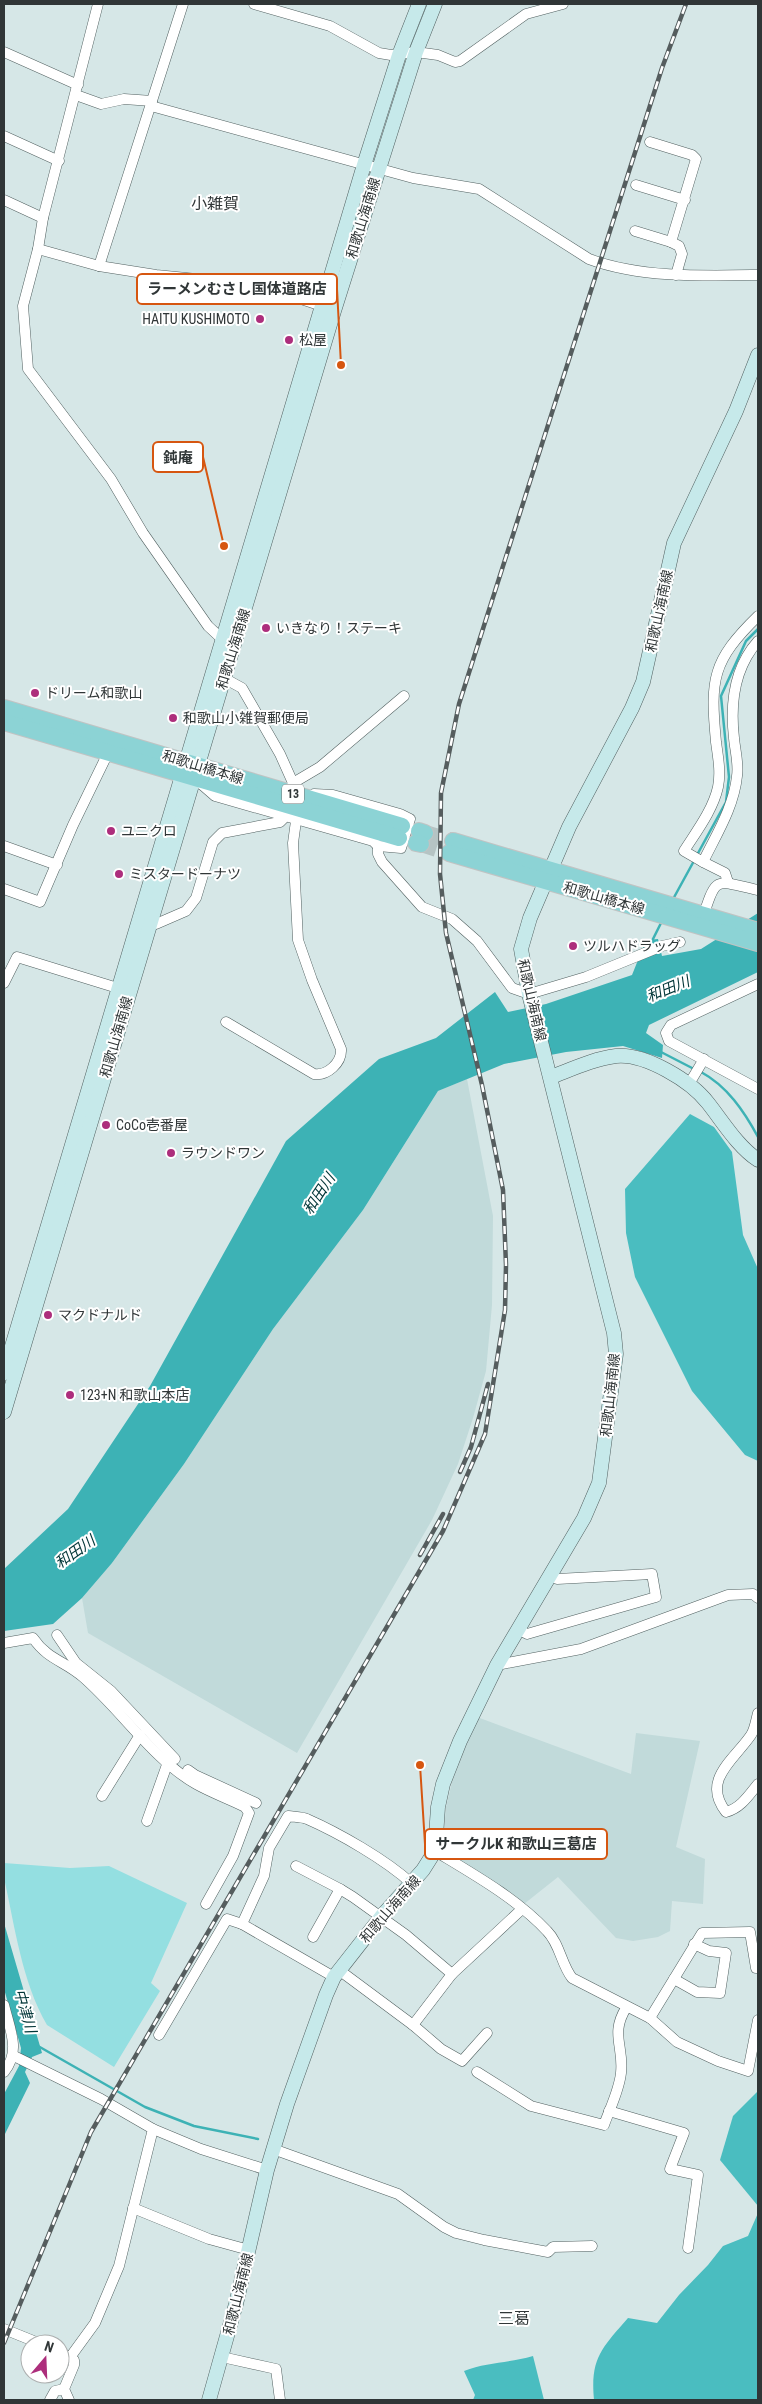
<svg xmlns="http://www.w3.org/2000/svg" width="762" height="2404" viewBox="0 0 762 2404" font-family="'Roboto Condensed','Noto Sans JP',sans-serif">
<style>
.built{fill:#c1dada}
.green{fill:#94dfe1}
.forest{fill:#4abdc0}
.water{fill:#3db2b5}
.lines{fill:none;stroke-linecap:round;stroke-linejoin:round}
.stream{stroke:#3db2b5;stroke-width:2.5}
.primary-tunnel{stroke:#b5c4c4;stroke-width:16;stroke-dasharray:16 8;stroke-linecap:butt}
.street-casing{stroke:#526161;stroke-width:11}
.secondary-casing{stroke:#526161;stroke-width:15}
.primary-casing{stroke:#c1c3c3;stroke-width:18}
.street{stroke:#fff;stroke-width:10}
.secondary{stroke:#c6e9ea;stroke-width:14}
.primary{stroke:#8cd3d5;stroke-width:16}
.rail-casing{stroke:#555d5e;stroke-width:4.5}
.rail{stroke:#fff;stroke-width:2.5;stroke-dasharray:8;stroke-linecap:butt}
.poi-dot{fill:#ad2e7c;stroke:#fff;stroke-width:2}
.labels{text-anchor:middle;stroke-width:4;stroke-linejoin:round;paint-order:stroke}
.shield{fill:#fff;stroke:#6e7273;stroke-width:1}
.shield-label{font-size:12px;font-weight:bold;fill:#303637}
.street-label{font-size:14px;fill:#303637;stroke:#fff}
.poi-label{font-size:14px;fill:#303637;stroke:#fff;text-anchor:start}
.water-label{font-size:15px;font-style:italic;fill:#003537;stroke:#fff}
.quarter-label{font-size:16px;fill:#303637;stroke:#fff}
.leader{fill:none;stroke:#d65610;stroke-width:2}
.callout-dot{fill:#d65610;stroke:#fff;stroke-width:2}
.callout{fill:#fff;stroke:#d65610;stroke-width:2}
.callout-label{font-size:15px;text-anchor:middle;font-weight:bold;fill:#303637}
</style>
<rect width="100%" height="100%" fill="#d6e7e7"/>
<g class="built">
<path d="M467,1079L493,1216L492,1305L486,1371L473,1418L458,1464L432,1520L297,1753L88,1633L82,1598L112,1563L184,1464L273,1329L363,1210L438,1091Z"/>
<path d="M477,1717L631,1774L636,1733L700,1741L676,1847L705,1859L703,1904L672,1901L670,1931L658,1937L633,1941L616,1938L558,1877L524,1904L442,1852L446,1807L452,1782Z"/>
</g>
<path class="green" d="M4,1863L70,1868L109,1866L187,1903L151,1983L160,1991L114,2067L47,2025C22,1982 15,1927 4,1878Z"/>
<g class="forest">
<path d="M690,1114L714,1127L732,1152L743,1235L758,1269V1461L745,1455L692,1391L635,1277L626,1233L625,1189Z"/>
<path d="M758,2091V2206L720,2160L733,2116Z"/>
<path d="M758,2213V2400H594C590,2358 602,2348 628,2318L657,2323L679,2295L708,2265L723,2246L748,2236Z"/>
<path d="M533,2356L544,2400H473L475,2395L464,2371C487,2362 510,2363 533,2356Z"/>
</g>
<g class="water">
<path d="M758,913V972L649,1025L646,1033L663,1045L662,1058L623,1046L566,1052L504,1064L438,1091L363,1210L273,1329L184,1464L112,1563L82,1598L53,1624L4,1631V1569L68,1509L150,1386L286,1141L379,1059L436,1038L495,992L508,1012L546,1004L632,975L646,940L658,939L662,956L701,949Z"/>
<path d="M4,1923L42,2053L32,2057L25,2072L30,2083L4,2136V2094L19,2066L21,2048L4,1989Z"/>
</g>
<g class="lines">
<g class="stream">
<path d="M697,855L726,802L729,777L721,696L746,641L758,629"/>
<path d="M672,901L695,859"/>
<path d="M652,941L662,921"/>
<path d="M661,1052L694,1069"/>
<path d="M701,1072C727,1086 744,1111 758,1137"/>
<path d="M38,2046L145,2107L194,2126L258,2139"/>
</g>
<g class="primary-tunnel">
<path d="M425,833L453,841"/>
<path d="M421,844L449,853"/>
</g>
<defs>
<g id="street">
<path d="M98,4L43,218L38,249L23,306L28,369L111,479L143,533L208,626L223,640L227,641"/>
<path d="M254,4L330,26L379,53L391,55L416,52L438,55L455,62L460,61L526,14L563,4"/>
<path d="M4,52L78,85"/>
<path d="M76,95L101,104L124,99L152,101"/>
<path d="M151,106L413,178L479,189L589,259C640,278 704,276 758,275"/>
<path d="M4,136L59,161"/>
<path d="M650,142L692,155L696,159L671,242L679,246L682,254L676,275"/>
<path d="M636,185L685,200"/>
<path d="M4,200L43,218"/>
<path d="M635,231L671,242"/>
<path d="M38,249L99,266L156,275L259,285L328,308"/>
<path d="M99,266L183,4"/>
<path d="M220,676L242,688L280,754L293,783"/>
<path d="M200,783L215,796L373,841L378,846L401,848L410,819L400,814L333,795L314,794"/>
<path d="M292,787L293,783L320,767L404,696"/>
<path d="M4,846L57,865"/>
<path d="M378,846V854L382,862L422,907L452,919L477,941L512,988L529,994L586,977L662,946L680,942"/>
<path d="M703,862L684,851C696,832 713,810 718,787C721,772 718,757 716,742C710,679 712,661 758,616"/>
<path d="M728,882L725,873L703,862C716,835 734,807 737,776C739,764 735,750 734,738C730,703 734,668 758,641"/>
<path d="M4,889L40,902L73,825L108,753"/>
<path d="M702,920C717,873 715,881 758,890"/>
<path d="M146,921L156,924L186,911L196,898L213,842L222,833L280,822L285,817"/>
<path d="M4,983L17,957L124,990"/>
<path d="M758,984L671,1025L666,1033L669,1041L758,1089"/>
<path d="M226,1022L314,1074C327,1076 342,1063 341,1049L312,980L298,940L293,843L296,821"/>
<path d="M689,1084L704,1059"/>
<path d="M518,1629L527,1634L656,1597L652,1574L557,1579L550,1576"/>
<path d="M57,1635L76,1663L111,1691L175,1759"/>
<path d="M4,1643L33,1638C48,1660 65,1661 83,1677C121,1710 154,1760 196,1784C212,1793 229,1799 245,1807L249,1813L233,1856L206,1904"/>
<path d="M497,1665L581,1649L728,1595L753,1594L758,1598"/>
<path d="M758,1713C756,1720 755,1729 751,1735C734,1760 701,1780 726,1812C741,1808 749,1795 758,1784"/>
<path d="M188,1770L195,1775L256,1803"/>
<path d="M102,1796L140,1735"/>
<path d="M147,1821L168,1762"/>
<path d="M435,1851C473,1874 516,1898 547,1931C560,1944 561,1964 572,1978L650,2018L702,1933L750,1932L756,1968H758"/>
<path d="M296,1866L340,1889"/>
<path d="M313,1937L340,1889L353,1897L406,1935L452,1974L413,2025"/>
<path d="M339,1970L413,2025L441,2049L462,2061L487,2033"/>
<path d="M452,1974L522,1909"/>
<path d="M334,1977L242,1924L264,1876L269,1848L288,1816C294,1817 302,1817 307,1819C339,1833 386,1860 411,1883"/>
<path d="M674,1979L697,1992L720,1993L726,1953L709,1951L694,1944"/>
<path d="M4,2005C10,2030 21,2051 4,2072"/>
<path d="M650,2018L677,2042L718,2061L748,2071L758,2020"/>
<path d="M159,2035L227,1919L242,1924"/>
<path d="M14,2056L101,2099L153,2129L119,2266L95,2323L71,2356"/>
<path d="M477,2072L531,2106L604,2125C610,2108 619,2091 621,2073C624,2046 610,2034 626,2008"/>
<path d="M609,2111L684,2133L670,2169L698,2175L688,2248"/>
<path d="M153,2129L201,2149L267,2170"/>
<path d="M273,2149L398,2194L444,2227L456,2233L484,2240L548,2252L553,2247L592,2246"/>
<path d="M133,2208L209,2239L249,2250"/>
<path d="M4,2329L41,2344"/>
<path d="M60,2352L74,2360V2365L64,2389L69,2400"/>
<path d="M222,2357L276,2369L280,2400"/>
<path d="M50,2400L55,2391L64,2389"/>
</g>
<g id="secondary">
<path d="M551,1077C572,1069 593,1059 616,1056C645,1053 691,1081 708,1103C723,1122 738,1147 758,1160"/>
<path d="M4,1373L364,165L399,55L419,4"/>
<path d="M4,1412L334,311L416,52L435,4"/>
<path d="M209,2400L236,2304L267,2170L287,2104L326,1995L334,1977L381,1917L423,1870L435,1851L438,1807L443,1784L460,1741L497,1665L584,1518L599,1483L616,1354L614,1333L529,994L521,949L530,918L569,827L632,708L643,682L674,543L736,411L758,355"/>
</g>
<g id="primary">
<path d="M4,708L402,826"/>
<path d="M4,722L399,838"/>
<path d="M419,831L425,833"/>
<path d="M453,841L758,931"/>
<path d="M416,843L421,844"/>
<path d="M449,853L758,943"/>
</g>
</defs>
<use href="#street" class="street-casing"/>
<use href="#secondary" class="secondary-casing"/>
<use href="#primary" class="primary-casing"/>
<use href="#street" class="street"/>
<use href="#secondary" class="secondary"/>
<use href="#primary" class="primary"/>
<defs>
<g id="rail">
<path d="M460,1472L471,1447L488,1384"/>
<path d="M420,1555L443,1514"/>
<path d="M4,2343L91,2132L443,1531L485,1434L505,1310L506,1265L503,1190L482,1085L446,933L440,874L441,793L459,704L662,68L686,4"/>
</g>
</defs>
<use href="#rail" class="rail-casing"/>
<use href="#rail" class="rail"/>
</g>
<g class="poi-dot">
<circle cx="260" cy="319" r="5"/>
<circle cx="289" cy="340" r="5"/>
<circle cx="266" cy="628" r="5"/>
<circle cx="35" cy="693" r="5"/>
<circle cx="173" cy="718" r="5"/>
<circle cx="111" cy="831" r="5"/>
<circle cx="119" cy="874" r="5"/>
<circle cx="573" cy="946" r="5"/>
<circle cx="106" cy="1125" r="5"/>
<circle cx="171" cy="1153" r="5"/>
<circle cx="48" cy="1315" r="5"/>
<circle cx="70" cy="1395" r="5"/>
</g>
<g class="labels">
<rect class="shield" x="282" y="784.5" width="22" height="19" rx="4"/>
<g class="shield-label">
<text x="293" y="798">13</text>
</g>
<g class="street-label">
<text transform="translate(363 218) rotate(-73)" y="5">和歌山海南線</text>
<text transform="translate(659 611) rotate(-78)" y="5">和歌山海南線</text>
<text transform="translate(233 649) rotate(-73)" y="5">和歌山海南線</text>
<text transform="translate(203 767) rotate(17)" y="5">和歌山橋本線</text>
<text transform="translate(604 898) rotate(16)" y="5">和歌山橋本線</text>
<text transform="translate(532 1000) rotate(77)" y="5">和歌山海南線</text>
<text transform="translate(116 1037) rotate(-74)" y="5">和歌山海南線</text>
<text transform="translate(610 1395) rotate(-84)" y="5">和歌山海南線</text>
<text transform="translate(390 1909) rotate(-49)" y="5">和歌山海南線</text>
<text transform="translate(238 2294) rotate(-76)" y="5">和歌山海南線</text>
</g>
<g class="poi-label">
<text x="250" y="324" text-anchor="end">HAITU KUSHIMOTO</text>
<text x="299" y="345">松屋</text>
<text x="276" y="633">いきなり！ステーキ</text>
<text x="45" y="698">ドリーム和歌山</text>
<text x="183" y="723">和歌山小雑賀郵便局</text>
<text x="121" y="836">ユニクロ</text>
<text x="129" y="879">ミスタードーナツ</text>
<text x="583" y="951">ツルハドラッグ</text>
<text x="116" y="1130">CoCo壱番屋</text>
<text x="181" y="1158">ラウンドワン</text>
<text x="58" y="1320">マクドナルド</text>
<text x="80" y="1400">123+N 和歌山本店</text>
</g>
<g class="water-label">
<text transform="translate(668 989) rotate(-22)" y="5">和田川</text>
<text transform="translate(319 1194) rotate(-57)" y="5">和田川</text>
<text transform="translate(75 1552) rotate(-35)" y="5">和田川</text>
<text transform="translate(25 2011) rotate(74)" y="5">中津川</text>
</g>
<g class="quarter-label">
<text x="215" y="209">小雑賀</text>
<text x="514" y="2324">三葛</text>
</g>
</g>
<path class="leader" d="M341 365L337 289M224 546L203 457M420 1765L425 1844"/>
<g class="callout-dot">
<circle cx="341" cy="365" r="5"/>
<circle cx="224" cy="546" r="5"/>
<circle cx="420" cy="1765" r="5"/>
</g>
<g class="callout">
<rect x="137" y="274" width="200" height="30" rx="5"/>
<rect x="153" y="442" width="50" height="30" rx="5"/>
<rect x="425" y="1829" width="182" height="30" rx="5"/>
</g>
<g class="callout-label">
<text x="237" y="294">ラーメンむさし国体道路店</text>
<text x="178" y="463">鈍庵</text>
<text x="516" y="1849">サークルK 和歌山三葛店</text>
</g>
<rect width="762" height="2404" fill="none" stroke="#303637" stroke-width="10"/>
<g transform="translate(45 2359) rotate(19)"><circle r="24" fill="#ffffff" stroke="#acafaf"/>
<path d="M0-4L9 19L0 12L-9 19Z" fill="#ad2e7c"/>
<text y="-8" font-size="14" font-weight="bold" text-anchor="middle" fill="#303637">N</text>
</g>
</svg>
